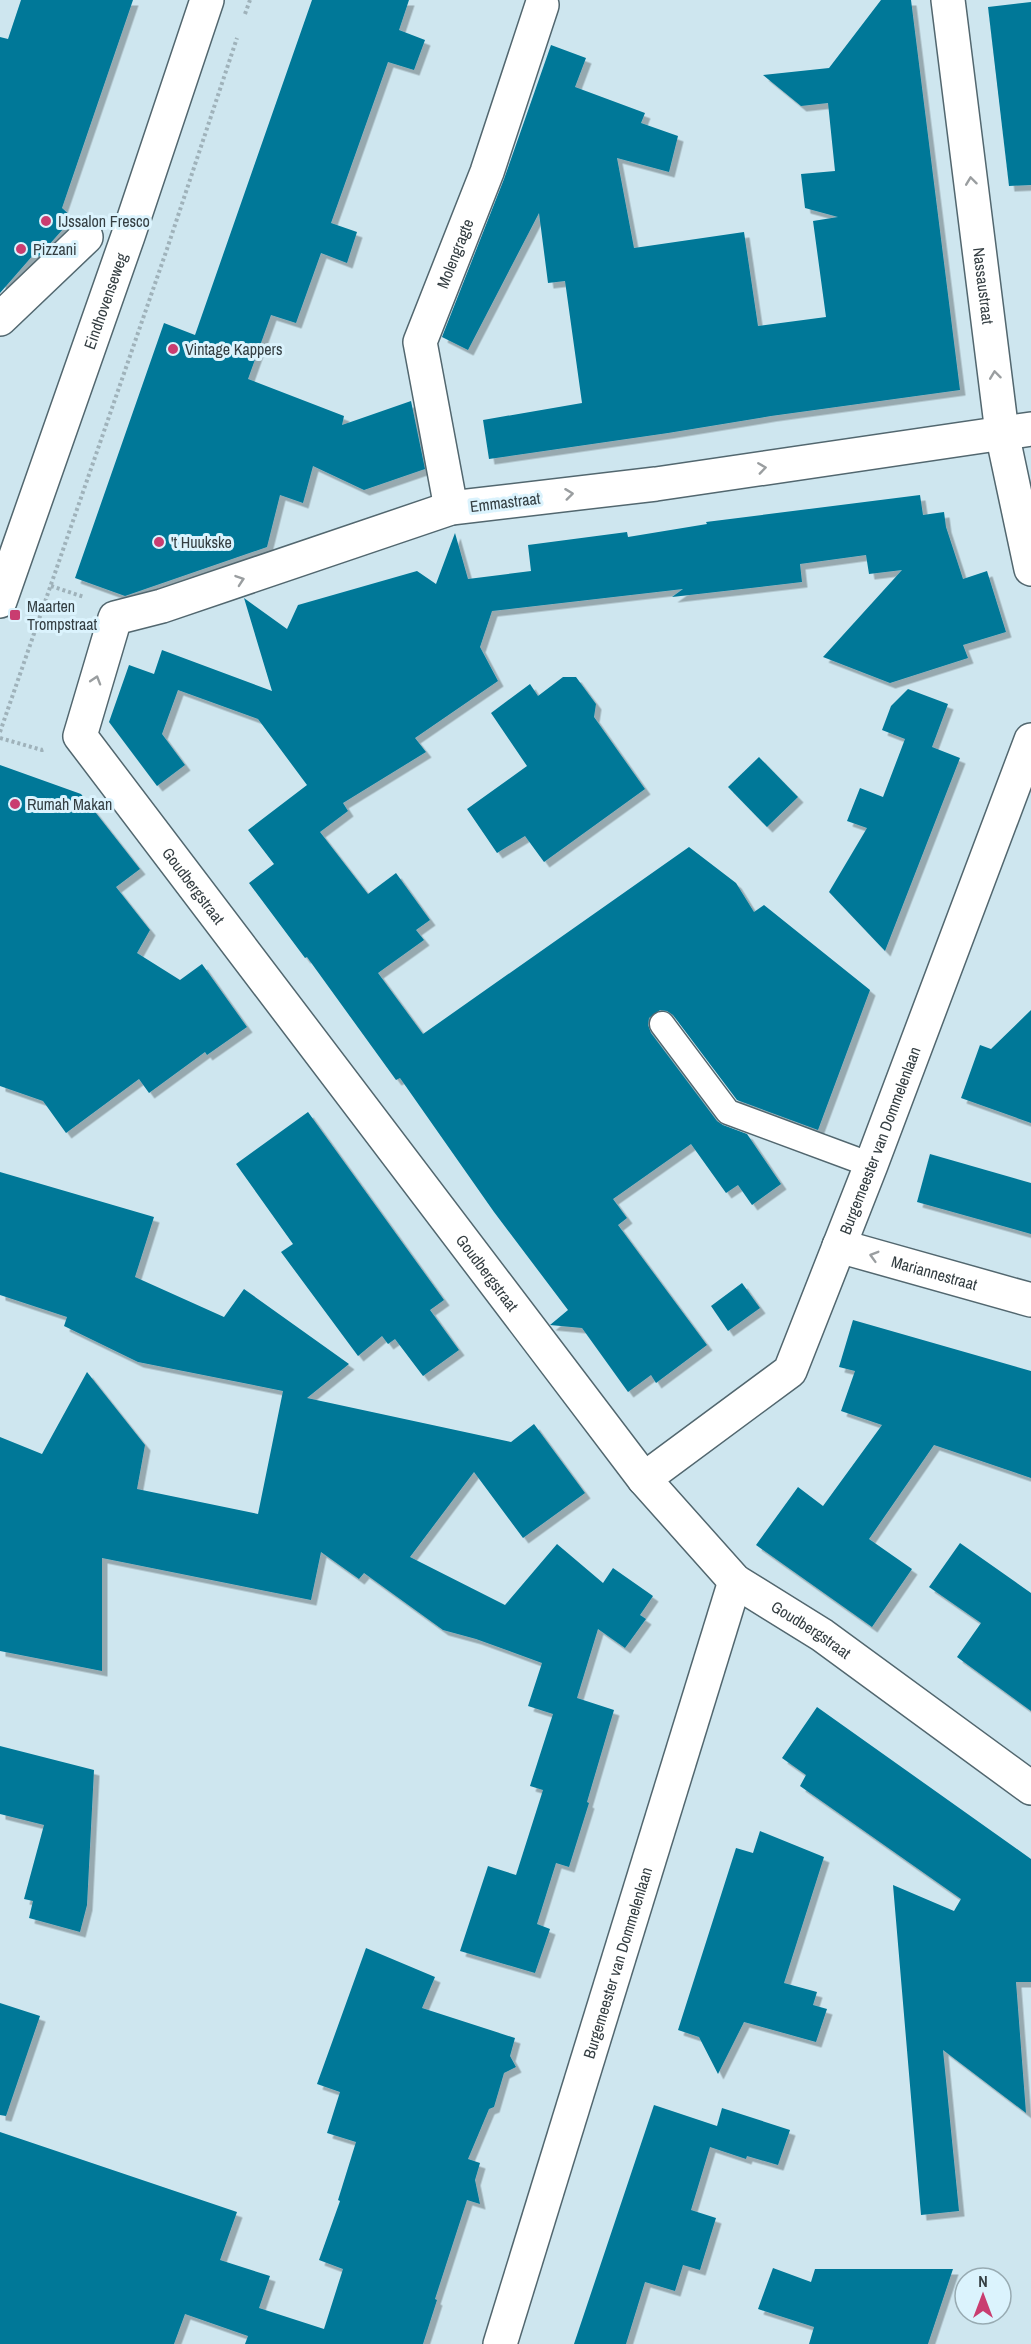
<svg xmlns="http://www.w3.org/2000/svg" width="1031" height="2344" viewBox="0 0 1031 2344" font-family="'Archivo Narrow',sans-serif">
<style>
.building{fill:#047898;filter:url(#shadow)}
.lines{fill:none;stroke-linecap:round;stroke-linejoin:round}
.lane-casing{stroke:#52676f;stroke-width:27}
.street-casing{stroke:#52676f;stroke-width:36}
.secondary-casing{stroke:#52676f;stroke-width:36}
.path{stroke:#9fb2ba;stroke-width:4;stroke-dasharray:3 3;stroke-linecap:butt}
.lane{stroke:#fff;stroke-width:24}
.street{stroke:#fff;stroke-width:33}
.secondary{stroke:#fff;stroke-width:33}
.oneway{stroke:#9a9ea0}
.poi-dot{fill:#c93d70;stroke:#dbf3fd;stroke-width:2}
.labels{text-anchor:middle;stroke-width:6;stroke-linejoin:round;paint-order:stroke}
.poi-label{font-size:16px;fill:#343e42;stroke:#dbf3fd;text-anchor:start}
.street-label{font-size:16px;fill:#343e42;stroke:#dbf3fd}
</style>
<defs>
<filter id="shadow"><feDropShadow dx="5.5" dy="5.5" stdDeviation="0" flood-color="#0004"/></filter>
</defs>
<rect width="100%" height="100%" fill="#cee6ef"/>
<g class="building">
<path d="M21,0H133L62,208L73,218L38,257L34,254L0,293V37L8,39Z"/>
<path d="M312,0H409L399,30L425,40L414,70L388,62L331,223L357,232L347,263L321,253L296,323L271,315L248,379L344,416L342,425L411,401L425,469L364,490L313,466L303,503L280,495L267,547L125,596L75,578L164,323L195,335Z"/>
<path d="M881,0H911L960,390L771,416L668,433L489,459L483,420L582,403L565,281L548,283L539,213L468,350L442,337L504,179L551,45L586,58L575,87L645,113L641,123L678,136L669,172L617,158L634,248L744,232L758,326L826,317L813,221L838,217L805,208L801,174L835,171L828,103L801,106L763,75L829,68Z"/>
<path d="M1031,2V185L1009,186L988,7Z"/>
<path d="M920,495L923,515L944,512L946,527L963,579L987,571L1006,632L963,645L968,658L890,683L823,657L902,570L869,574L866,555L800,564L802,582L672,597L683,589L492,611L480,647L498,681L415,738L426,752L343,803L348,811L320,832L368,894L396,873L430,920L416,930L424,940L378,973L423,1034L689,847L736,883L754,912L764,905L870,990L818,1130L737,1100L673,1015L667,1011L660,1010L649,1018L648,1025L651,1033L717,1121L723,1125L747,1134L781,1184L752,1205L738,1185L726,1193L691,1144L613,1199L627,1218L618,1225L707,1345L656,1383L651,1375L628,1392L582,1328L550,1325L568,1310L494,1212L400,1078L396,1080L307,957L305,958L249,883L274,864L248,830L307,785L258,719L178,690L162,734L185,765L157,786L109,722L129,665L154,674L162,650L272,691L244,598L287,629L298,605L417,571L436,584L455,533L468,579L531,571L528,545L627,532L628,537L707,524L706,522Z"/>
<path d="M563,677H576L596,704L594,717L645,789L544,862L525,836L497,853L467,809L527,766L491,713L530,684L538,696Z"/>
<path d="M908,689L948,704L932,747L960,758L885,951L829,892L867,828L847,821L860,788L883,797L905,739L882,730L891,706Z"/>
<path d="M759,757L798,797L767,827L728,787Z"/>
<path d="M0,765L81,794L140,869L116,887L150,930L137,953L180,980L202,964L247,1027L207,1055L205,1052L149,1093L139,1079L66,1133L43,1101L0,1086Z"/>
<path d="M1031,1010V1123L961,1098L980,1045L991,1049Z"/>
<path d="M308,1112L444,1300L430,1310L459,1350L423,1376L395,1339L388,1344L382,1336L358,1356L281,1252L293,1244L236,1164Z"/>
<path d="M930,1154L1031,1183V1234L917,1202Z"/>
<path d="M0,1172L154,1217L135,1277L224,1317L244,1289L349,1364L307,1398L511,1442L534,1424L585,1493L523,1538L474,1472L410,1557L505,1605L557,1544L603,1583L613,1568L653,1596L640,1615L646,1619L625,1648L598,1629L577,1698L614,1710L587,1802L589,1803L569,1867L556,1863L537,1924L550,1929L535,1973L460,1951L488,1866L516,1875L543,1790L530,1786L553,1714L528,1706L542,1663L476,1639L443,1630L364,1573L359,1579L321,1552L311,1600L102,1558V1671L0,1651V1437L42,1454L87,1372L145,1445L137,1489L258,1514L283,1391L138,1362L64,1326L67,1317L0,1295Z"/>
<path d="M742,1283L760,1308L728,1331L711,1306Z"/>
<path d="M853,1320L1031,1371V1478L934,1445L869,1539L912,1569L872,1627L756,1545L798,1487L823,1506L882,1425L841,1411L855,1371L839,1367Z"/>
<path d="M960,1543L1031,1593V1711L957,1657L981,1623L929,1587Z"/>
<path d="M817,1707L1031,1859V1982H1016L1026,2113L943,2050L959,2211L921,2215L893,1885L954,1911L961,1899L800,1786L806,1775L782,1758Z"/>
<path d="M0,1746L94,1770L87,1905L80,1932L29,1918L33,1901L24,1899L44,1825L0,1814Z"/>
<path d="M760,1831L824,1857L784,1983L817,1992L813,2005L827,2009L816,2042L744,2022L718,2074L699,2037L678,2030L736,1848L753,1853Z"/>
<path d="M366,1948L435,1977L422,2008L515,2038L510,2056L516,2067L504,2073L494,2107L489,2109L468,2159L480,2163L475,2180L480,2204L467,2200L435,2299L437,2300L423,2344H245L248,2336L185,2314L174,2344H0V2132L237,2212L220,2260L270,2276L259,2308L324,2329L343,2269L319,2260L340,2201L338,2200L356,2142L327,2133L340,2092L317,2084Z"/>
<path d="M0,2003L40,2016L6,2116L0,2115Z"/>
<path d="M654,2105L717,2126L722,2108L790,2130L778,2165L747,2156L746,2159L710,2147L691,2210L716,2218L700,2270L683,2265L675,2291L645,2282L626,2344H574Z"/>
<path d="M773,2268L811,2282L815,2269H953L928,2344H809L814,2327L758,2309Z"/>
</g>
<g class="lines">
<defs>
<path id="lane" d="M662,1024L728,1112L871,1165"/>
<g id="street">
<path id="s1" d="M948,0L1002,433L1031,569"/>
<path d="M0,319L86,237"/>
<path id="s2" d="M1031,429L656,484L451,508L162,606L115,618L80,736L644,1479L735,1581L822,1635L1031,1788"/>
<path id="s3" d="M451,508L420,342L487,172L542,5"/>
<path id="s4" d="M839,1246L1031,1300"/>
<path id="s5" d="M644,1479L790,1371L871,1165L1031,740"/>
<path id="s6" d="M500,2344L735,1581"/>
</g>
<g id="secondary">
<path id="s7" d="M0,601L128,236L207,0"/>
</g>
</defs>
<use href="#lane" class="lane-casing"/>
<use href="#street" class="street-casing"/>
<use href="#secondary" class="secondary-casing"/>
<g class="path">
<path d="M245,14L250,0"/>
<path d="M51,586L84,597"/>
<path d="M0,732L167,249L237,38"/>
<path d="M0,738L42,750L45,749"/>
</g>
<use href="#lane" class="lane"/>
<use href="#street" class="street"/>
<use href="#secondary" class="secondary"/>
</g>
<defs><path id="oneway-chevron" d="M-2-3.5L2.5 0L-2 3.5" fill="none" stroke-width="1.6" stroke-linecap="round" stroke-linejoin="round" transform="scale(1.5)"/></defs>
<g class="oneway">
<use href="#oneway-chevron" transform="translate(971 181) rotate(-97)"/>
<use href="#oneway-chevron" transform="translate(995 375) rotate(-97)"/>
<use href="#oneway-chevron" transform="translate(762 468) rotate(-8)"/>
<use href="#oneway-chevron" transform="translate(569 494) rotate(-7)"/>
<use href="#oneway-chevron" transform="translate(240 580) rotate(-19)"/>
<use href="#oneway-chevron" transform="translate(96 680) rotate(-73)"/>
<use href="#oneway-chevron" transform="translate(874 1256) rotate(-164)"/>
</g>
<g class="poi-dot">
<circle cx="46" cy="221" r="6"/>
<circle cx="21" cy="249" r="6"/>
<circle cx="173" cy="349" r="6"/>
<circle cx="159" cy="542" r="6"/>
<rect x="9" y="609" width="12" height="12" rx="3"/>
<circle cx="15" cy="804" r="6"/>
</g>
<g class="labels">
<g class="poi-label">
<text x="58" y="227">IJssalon Fresco</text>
<text x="33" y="255">Pizzani</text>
<text x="185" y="355">Vintage Kappers</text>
<text x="171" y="548">'t Huukske</text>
<text x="27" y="612">Maarten<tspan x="27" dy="18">Trompstraat</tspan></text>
<text x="27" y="810">Rumah Makan</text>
</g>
<g class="street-label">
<text dy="6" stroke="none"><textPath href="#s3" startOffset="264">Molengragte</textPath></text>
<text dy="6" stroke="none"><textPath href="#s1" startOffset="288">Nassaustraat</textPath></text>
<text dy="6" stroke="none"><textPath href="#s7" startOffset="318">Eindhovenseweg</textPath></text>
<text transform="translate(505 502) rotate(-7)" y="6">Emmastraat</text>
<text dy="6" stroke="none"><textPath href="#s2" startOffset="1250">Goudbergstraat</textPath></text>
<text dy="6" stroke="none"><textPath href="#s5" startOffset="429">Burgemeester van Dommelenlaan</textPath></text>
<text dy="6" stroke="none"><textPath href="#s2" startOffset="1736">Goudbergstraat</textPath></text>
<text dy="6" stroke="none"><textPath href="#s4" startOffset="99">Mariannestraat</textPath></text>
<text dy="6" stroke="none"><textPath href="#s2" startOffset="2222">Goudbergstraat</textPath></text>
<text dy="6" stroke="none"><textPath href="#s6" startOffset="399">Burgemeester van Dommelenlaan</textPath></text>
</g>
</g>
<g transform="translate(983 2296)"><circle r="28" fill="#dbf3fd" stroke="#98abb2" stroke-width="1.5"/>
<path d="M0-4.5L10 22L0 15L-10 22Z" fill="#c93d70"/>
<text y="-9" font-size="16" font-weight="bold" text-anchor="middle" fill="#343e42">N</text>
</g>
</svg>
